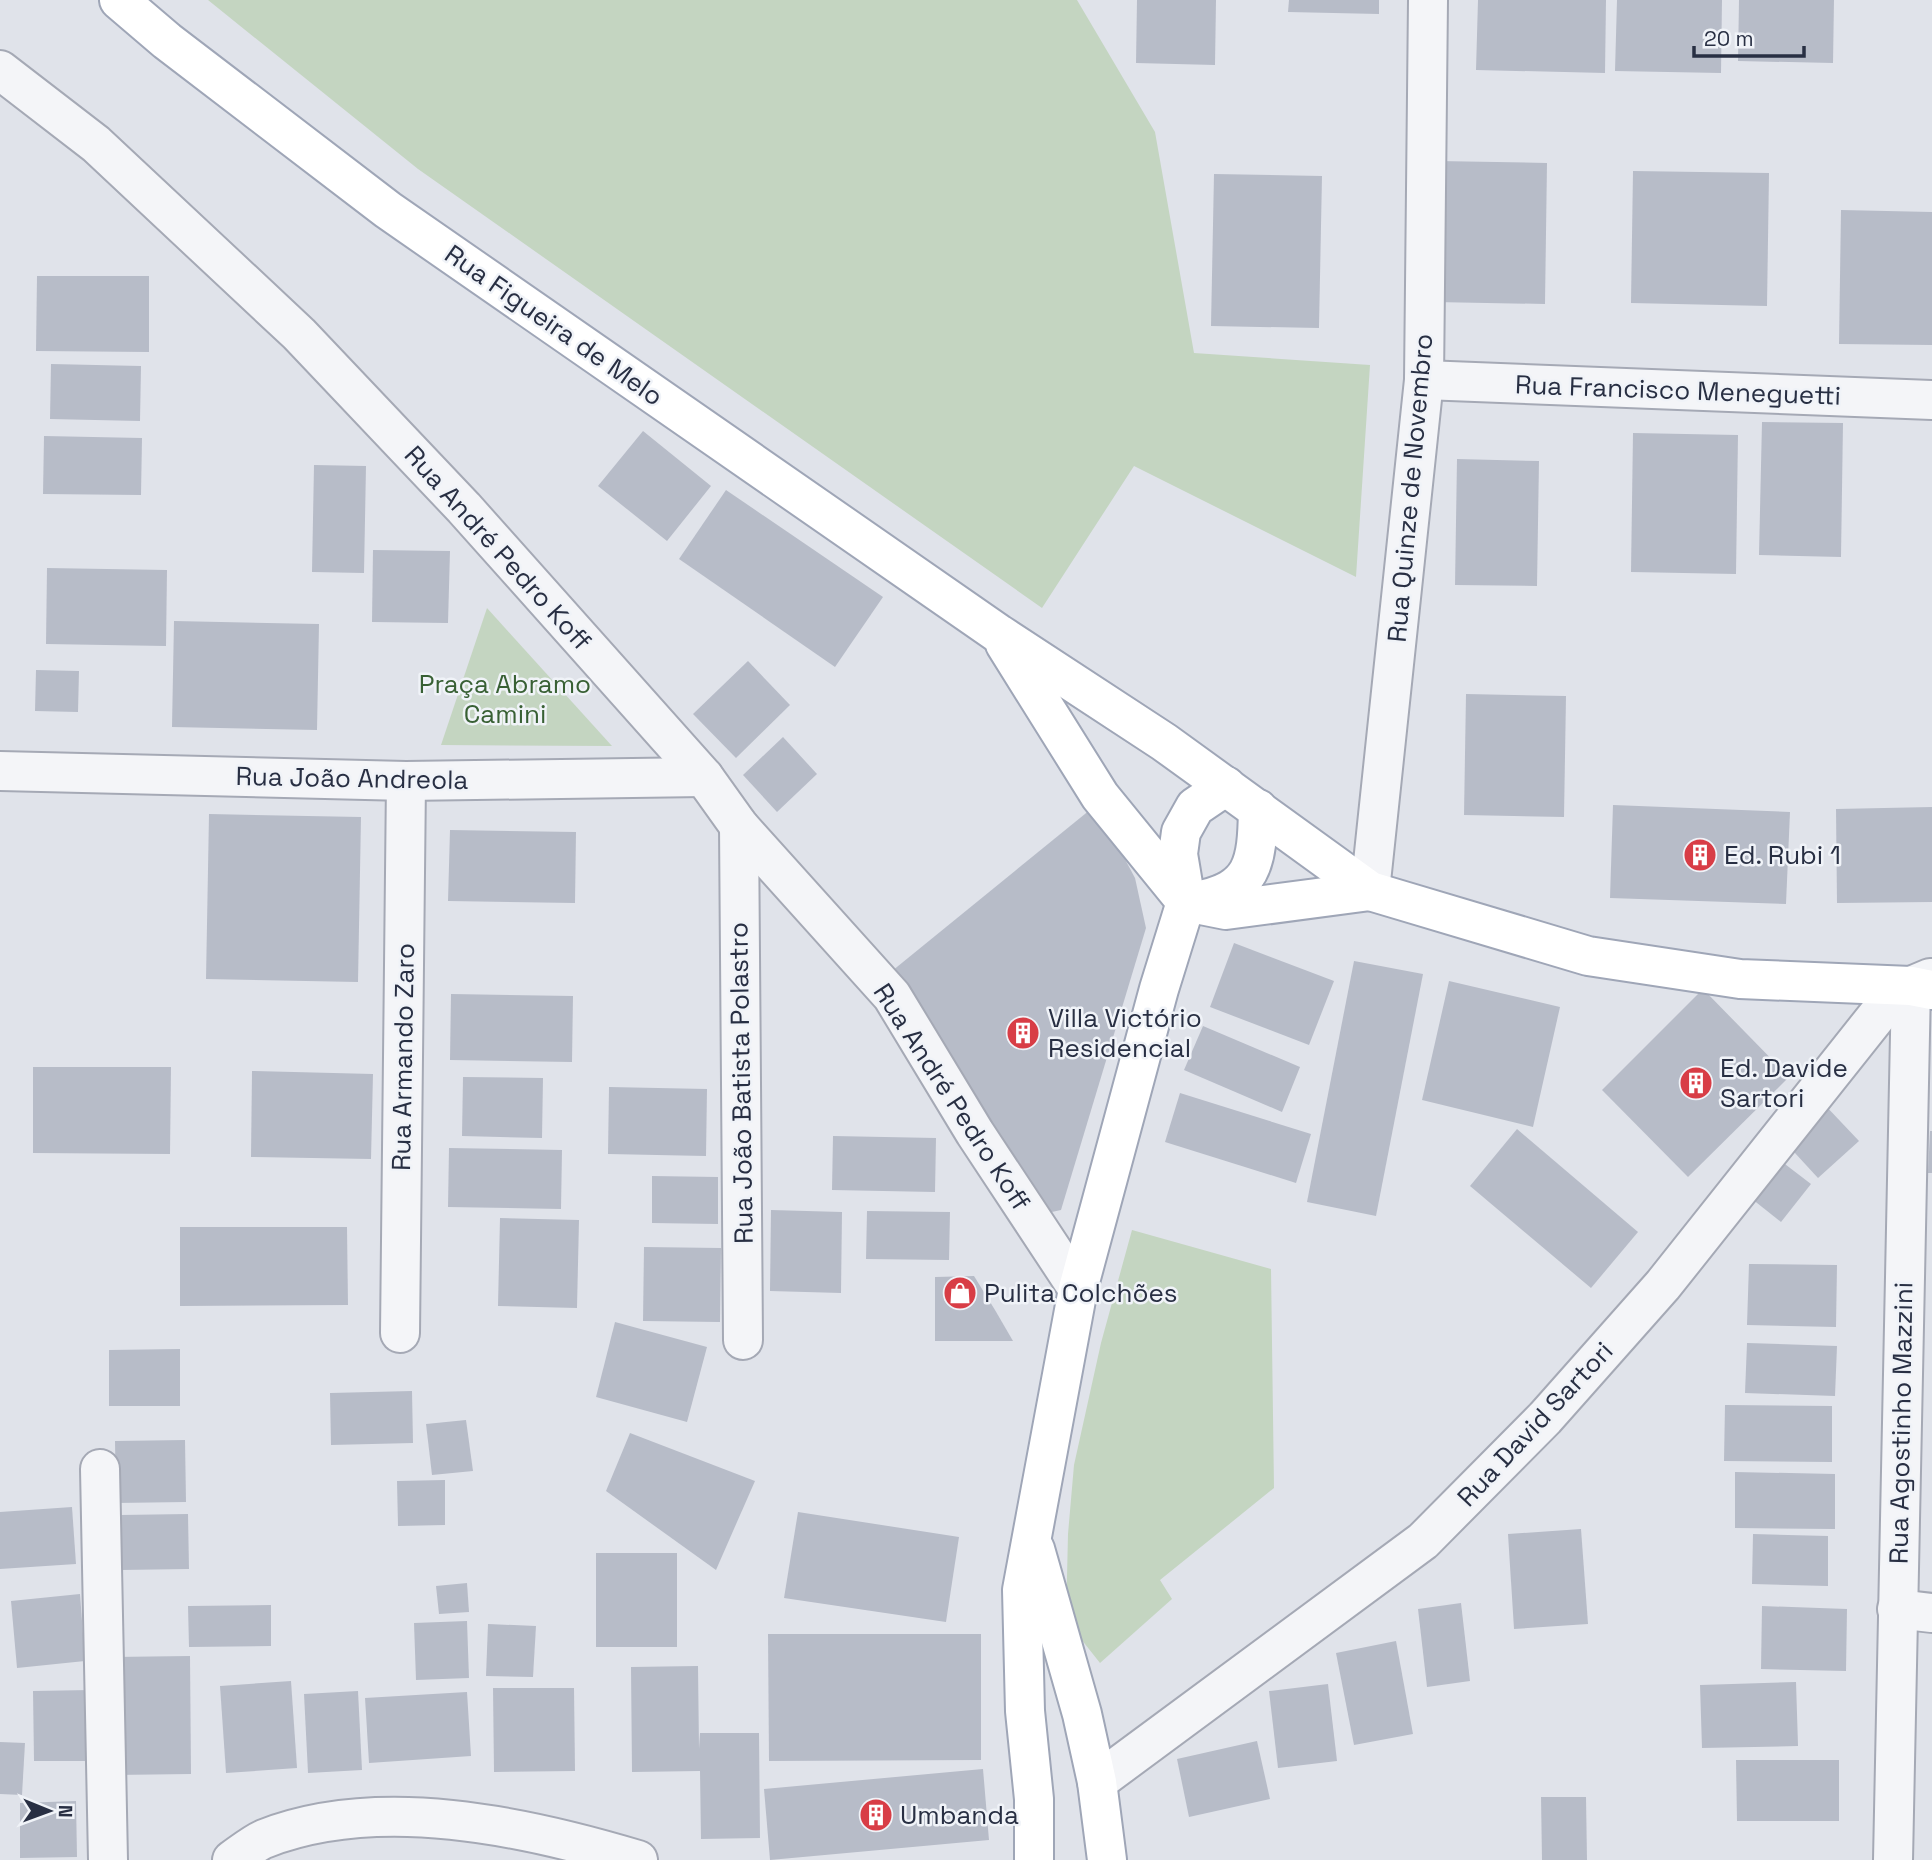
<svg xmlns="http://www.w3.org/2000/svg" width="1932" height="1860" viewBox="0 0 1932 1860" font-family="'Space Grotesk',sans-serif">
<style>
.green{fill:#c4d5c1}
.building{fill:#b7bcc8}
.lines{fill:none;stroke-linecap:round;stroke-linejoin:round}
.minor-casing{stroke:#a5a9b5;stroke-width:42}
.major-casing{stroke:#9fa6b7;stroke-width:42}
.minor{stroke:#f4f5f8;stroke-width:38}
.major{stroke:#fff;stroke-width:38}
.labels{text-anchor:middle;stroke-width:5;stroke-linejoin:round;paint-order:stroke}
.street-label{font-size:26px;fill:#282f43;stroke:#f0f3f8}
.park-label{font-size:26px;fill:#386034;stroke:#f0f3f8}
.poi-label{font-size:26px;fill:#282f43;stroke:#f0f3f8;text-anchor:start}
</style>
<rect width="100%" height="100%" fill="#e0e3ea"/>
<g class="green">
<path d="M208,0H1077L1155,132L1194,353L1370,365L1356,577L1134,466L1042,608L418,169Z"/>
<path d="M487,608L612,746L441,745Z"/>
<path d="M1132,1230L1271,1269L1274,1488L1160,1580L1172,1599L1100,1663L1066,1620L1068,1534L1074,1465L1101,1343Z"/>
</g>
<g class="building">
<path d="M1137,0H1216L1215,65L1136,63Z"/>
<path d="M1289,0H1379V14L1288,12Z"/>
<path d="M1478,0H1606L1605,73L1476,70Z"/>
<path d="M1617,0H1722L1721,73L1615,71Z"/>
<path d="M1739,0H1834L1833,63L1738,61Z"/>
<path d="M1437,161L1547,163L1545,304L1434,302Z"/>
<path d="M1633,171L1769,173L1767,306L1631,303Z"/>
<path d="M1214,174L1322,176L1319,328L1211,326Z"/>
<path d="M1841,210L1932,212V345L1839,344Z"/>
<path d="M37,276H149V352L36,351Z"/>
<path d="M51,364L141,366L140,421L50,419Z"/>
<path d="M1762,422L1843,423L1841,557L1759,555Z"/>
<path d="M643,431L711,486L667,541L598,486Z"/>
<path d="M1633,433L1738,435L1736,574L1631,572Z"/>
<path d="M44,436L142,438L141,495L43,494Z"/>
<path d="M1457,459L1539,461L1537,586L1455,585Z"/>
<path d="M314,465L366,466L364,573L312,572Z"/>
<path d="M726,490L883,597L835,667L679,559Z"/>
<path d="M373,550L450,551L448,623L372,622Z"/>
<path d="M47,568L167,570L166,646L46,644Z"/>
<path d="M174,621L319,624L317,730L172,727Z"/>
<path d="M748,661L790,705L736,758L693,714Z"/>
<path d="M36,670L79,671L78,712L35,711Z"/>
<path d="M1466,694L1566,696L1564,817L1464,815Z"/>
<path d="M783,737L817,774L777,812L743,775Z"/>
<path d="M1096,805L1135,878L1146,928L1061,1210L1047,1213L892,971Z"/>
<path d="M1613,805L1790,812L1786,904L1610,898Z"/>
<path d="M1932,807V902L1837,903L1836,809Z"/>
<path d="M209,814L361,817L358,982L206,979Z"/>
<path d="M450,830L576,832L575,903L448,901Z"/>
<path d="M1234,943L1334,981L1309,1045L1210,1007Z"/>
<path d="M1354,961L1423,974L1376,1216L1307,1202Z"/>
<path d="M1449,981L1560,1007L1533,1127L1422,1100Z"/>
<path d="M1703,989L1789,1077L1688,1177L1602,1090Z"/>
<path d="M451,994L573,996L572,1062L450,1060Z"/>
<path d="M1203,1026L1300,1067L1282,1112L1184,1070Z"/>
<path d="M33,1067H171L170,1154L33,1153Z"/>
<path d="M252,1071L373,1074L371,1159L251,1157Z"/>
<path d="M463,1077L543,1078L542,1138L462,1136Z"/>
<path d="M609,1087L707,1089L706,1156L608,1154Z"/>
<path d="M1180,1093L1311,1134L1296,1183L1165,1142Z"/>
<path d="M1823,1103L1859,1141L1818,1178L1783,1140Z"/>
<path d="M1517,1129L1638,1232L1591,1288L1470,1186Z"/>
<path d="M1930,1131H1932V1173H1928Z"/>
<path d="M833,1136L936,1138L935,1192L832,1190Z"/>
<path d="M449,1148L562,1150L561,1209L448,1207Z"/>
<path d="M1777,1158L1811,1184L1781,1222L1747,1195Z"/>
<path d="M652,1176L718,1177V1224L652,1223Z"/>
<path d="M771,1210L842,1212L841,1293L770,1291Z"/>
<path d="M867,1211L950,1212L949,1260L866,1259Z"/>
<path d="M500,1218L579,1220L577,1308L498,1306Z"/>
<path d="M180,1227H347L348,1305L180,1306Z"/>
<path d="M644,1247L721,1248L720,1322L643,1321Z"/>
<path d="M1749,1264L1837,1265L1836,1327L1747,1325Z"/>
<path d="M974,1276L995,1310L1013,1341H935V1277Z"/>
<path d="M615,1322L707,1347L687,1422L596,1397Z"/>
<path d="M1747,1343L1837,1346L1835,1396L1745,1393Z"/>
<path d="M180,1349V1406H109V1350Z"/>
<path d="M412,1391L413,1443L331,1445L330,1393Z"/>
<path d="M1725,1405L1832,1406V1462L1724,1461Z"/>
<path d="M466,1420L473,1471L432,1475L426,1424Z"/>
<path d="M630,1433L755,1481L716,1570L606,1491Z"/>
<path d="M185,1440L186,1502L116,1503L115,1441Z"/>
<path d="M1735,1472L1835,1474V1529L1735,1528Z"/>
<path d="M445,1480V1525L398,1526L397,1481Z"/>
<path d="M72,1507L76,1564L0,1569V1512Z"/>
<path d="M798,1512L959,1537L946,1622L784,1598Z"/>
<path d="M188,1514L189,1569L121,1570L120,1515Z"/>
<path d="M1581,1529L1588,1624L1514,1629L1508,1534Z"/>
<path d="M1753,1534L1828,1536V1586L1752,1584Z"/>
<rect x="596" y="1553" width="81" height="94"/>
<path d="M467,1583L469,1612L439,1614L436,1586Z"/>
<path d="M80,1594L85,1661L17,1668L11,1601Z"/>
<path d="M1461,1603L1470,1681L1427,1687L1418,1609Z"/>
<path d="M271,1605V1646L189,1647L188,1606Z"/>
<path d="M1762,1606L1847,1609L1846,1671L1761,1669Z"/>
<path d="M467,1621L469,1678L416,1680L414,1623Z"/>
<path d="M488,1624L536,1626L533,1677L486,1676Z"/>
<path d="M768,1634H981V1760L769,1761Z"/>
<path d="M1396,1641L1413,1734L1354,1745L1336,1653Z"/>
<path d="M190,1656L191,1774L114,1775L113,1657Z"/>
<path d="M698,1666L699,1749L700,1733H759L760,1838L701,1839L700,1771L632,1772L631,1667Z"/>
<path d="M291,1681L297,1768L226,1773L220,1686Z"/>
<path d="M1796,1682L1798,1746L1702,1748L1700,1685Z"/>
<path d="M1328,1684L1337,1761L1278,1768L1269,1691Z"/>
<path d="M493,1688H574L575,1771L494,1772Z"/>
<path d="M91,1690L92,1761H34L33,1691Z"/>
<path d="M358,1691L362,1770L308,1773L304,1694Z"/>
<path d="M467,1692L471,1756L369,1763L365,1698Z"/>
<path d="M1257,1741L1270,1799L1189,1817L1177,1759Z"/>
<path d="M0,1742L25,1743L22,1795L0,1794Z"/>
<path d="M1736,1760H1839V1821H1737Z"/>
<path d="M983,1769L989,1840L770,1860L764,1789Z"/>
<path d="M1541,1797H1586L1587,1860H1542Z"/>
<path d="M76,1801L77,1857L20,1858V1803Z"/>
</g>
<g class="lines">
<defs>
<g id="minor">
<path d="M0,70L96,144L299,334L464,508L704,777L739,826L892,996L975,1133L1078,1289"/>
<path d="M1424,380L1932,400"/>
<path d="M0,771L406,781L704,777"/>
<path d="M739,826L743,1340"/>
<path d="M1370,891L1424,380L1428,0"/>
<path d="M400,1333L406,781"/>
<path d="M100,1469L108,1860"/>
<path d="M1897,1609L1932,1613"/>
<path d="M1097,1782L1423,1541L1545,1418L1663,1285L1899,988"/>
<path d="M232,1860C242,1853 253,1844 264,1839C378,1794 525,1826 638,1860"/>
<path d="M1893,1860L1911,986L1930,978"/>
</g>
<g id="major">
<path d="M119,0L167,41L388,210L999,634L1164,742L1370,891L1588,956L1740,979L1911,986L1932,990"/>
<path d="M1005,644L1100,796L1183,898"/>
<path d="M1195,901C1254,891 1257,863 1258,809"/>
<path d="M1186,902L1226,910L1370,891"/>
<path d="M1035,1549L1082,1714L1097,1782L1107,1860"/>
<path d="M1034,1860V1799L1025,1711L1022,1590L1078,1289L1159,989L1186,902L1178,854L1181,832L1195,807L1226,786"/>
</g>
</defs>
<use href="#minor" class="minor-casing"/>
<use href="#major" class="major-casing"/>
<use href="#minor" class="minor"/>
<use href="#major" class="major"/>
</g>
<defs>
<symbol id="building-disc" viewBox="-11 -11 22 22"><circle r="9.5" fill="#d83d46" stroke="#f0f3f8"/><path d="M-4-6H4V6H1V3H-1V6H-4ZM-2.5-4.3h1.7v1.8h-1.7ZM.8-4.3h1.7v1.8H.8ZM-2.5-1h1.7V.8h-1.7ZM.8-1h1.7V.8H.8Z" fill="#fff"/></symbol>
<symbol id="shop-disc" viewBox="-11 -11 22 22"><circle r="9.5" fill="#d83d46" stroke="#f0f3f8"/><path d="M-5-2.5h2.3a2.7 3.5 0 0 1 5.4 0H5L5.5 6h-11ZM-1.5-2.5h3a1.5 2.3 0 0 0-3 0Z" fill="#fff"/></symbol>
</defs>
<g fill-rule="evenodd">
<use href="#building-disc" x="1681" y="836" width="38" height="38"/>
<use href="#building-disc" x="1004" y="1014" width="38" height="38"/>
<use href="#building-disc" x="1677" y="1064" width="38" height="38"/>
<use href="#shop-disc" x="941" y="1274" width="38" height="38"/>
<use href="#building-disc" x="857" y="1796" width="38" height="38"/>
</g>
<g class="labels">
<g class="street-label">
<text transform="translate(554 325) rotate(35)" y="9">Rua Figueira de Melo</text>
<text transform="translate(1678 390) rotate(2)" y="9">Rua Francisco Meneguetti</text>
<text transform="translate(1410 488) rotate(-85)" y="9">Rua Quinze de Novembro</text>
<text transform="translate(498 548) rotate(48)" y="9">Rua André Pedro Koff</text>
<text transform="translate(352 778) rotate(1)" y="9">Rua João Andreola</text>
<text transform="translate(403 1057) rotate(-89)" y="9">Rua Armando Zaro</text>
<text transform="translate(741 1083) rotate(-91)" y="9">Rua João Batista Polastro</text>
<text transform="translate(952 1097) rotate(57)" y="9">Rua André Pedro Koff</text>
<text transform="translate(1901 1423) rotate(-89)" y="9">Rua Agostinho Mazzini</text>
<text transform="translate(1535 1424) rotate(-47)" y="9">Rua David Sartori</text>
</g>
<g class="park-label">
<text x="505" y="693">Praça Abramo<tspan x="505" dy="30">Camini</tspan></text>
</g>
<g class="poi-label">
<text x="1724" y="864">Ed. Rubi 1</text>
<text x="1048" y="1027">Villa Victório<tspan x="1048" dy="30">Residencial</tspan></text>
<text x="1720" y="1077">Ed. Davide<tspan x="1720" dy="30">Sartori</tspan></text>
<text x="984" y="1302">Pulita Colchões</text>
<text x="900" y="1824">Umbanda</text>
</g>
</g>
<g transform="translate(49 1811) rotate(91)" stroke="#f0f3f8" stroke-width="5" paint-order="stroke">
<path d="M0-5L12 26L0 18L-12 26Z" fill="#282f43"/>
<text y="-10" font-size="19" font-weight="bold" text-anchor="middle" fill="#282f43">N</text>
</g>
<path d="M1694 46v10h110v-10" fill="none" stroke="#282f43" stroke-width="3.5"/>
<text x="1704" y="46" font-size="21" fill="#282f43" stroke="#f0f3f8" stroke-width="5" paint-order="stroke">20 m</text>
</svg>
